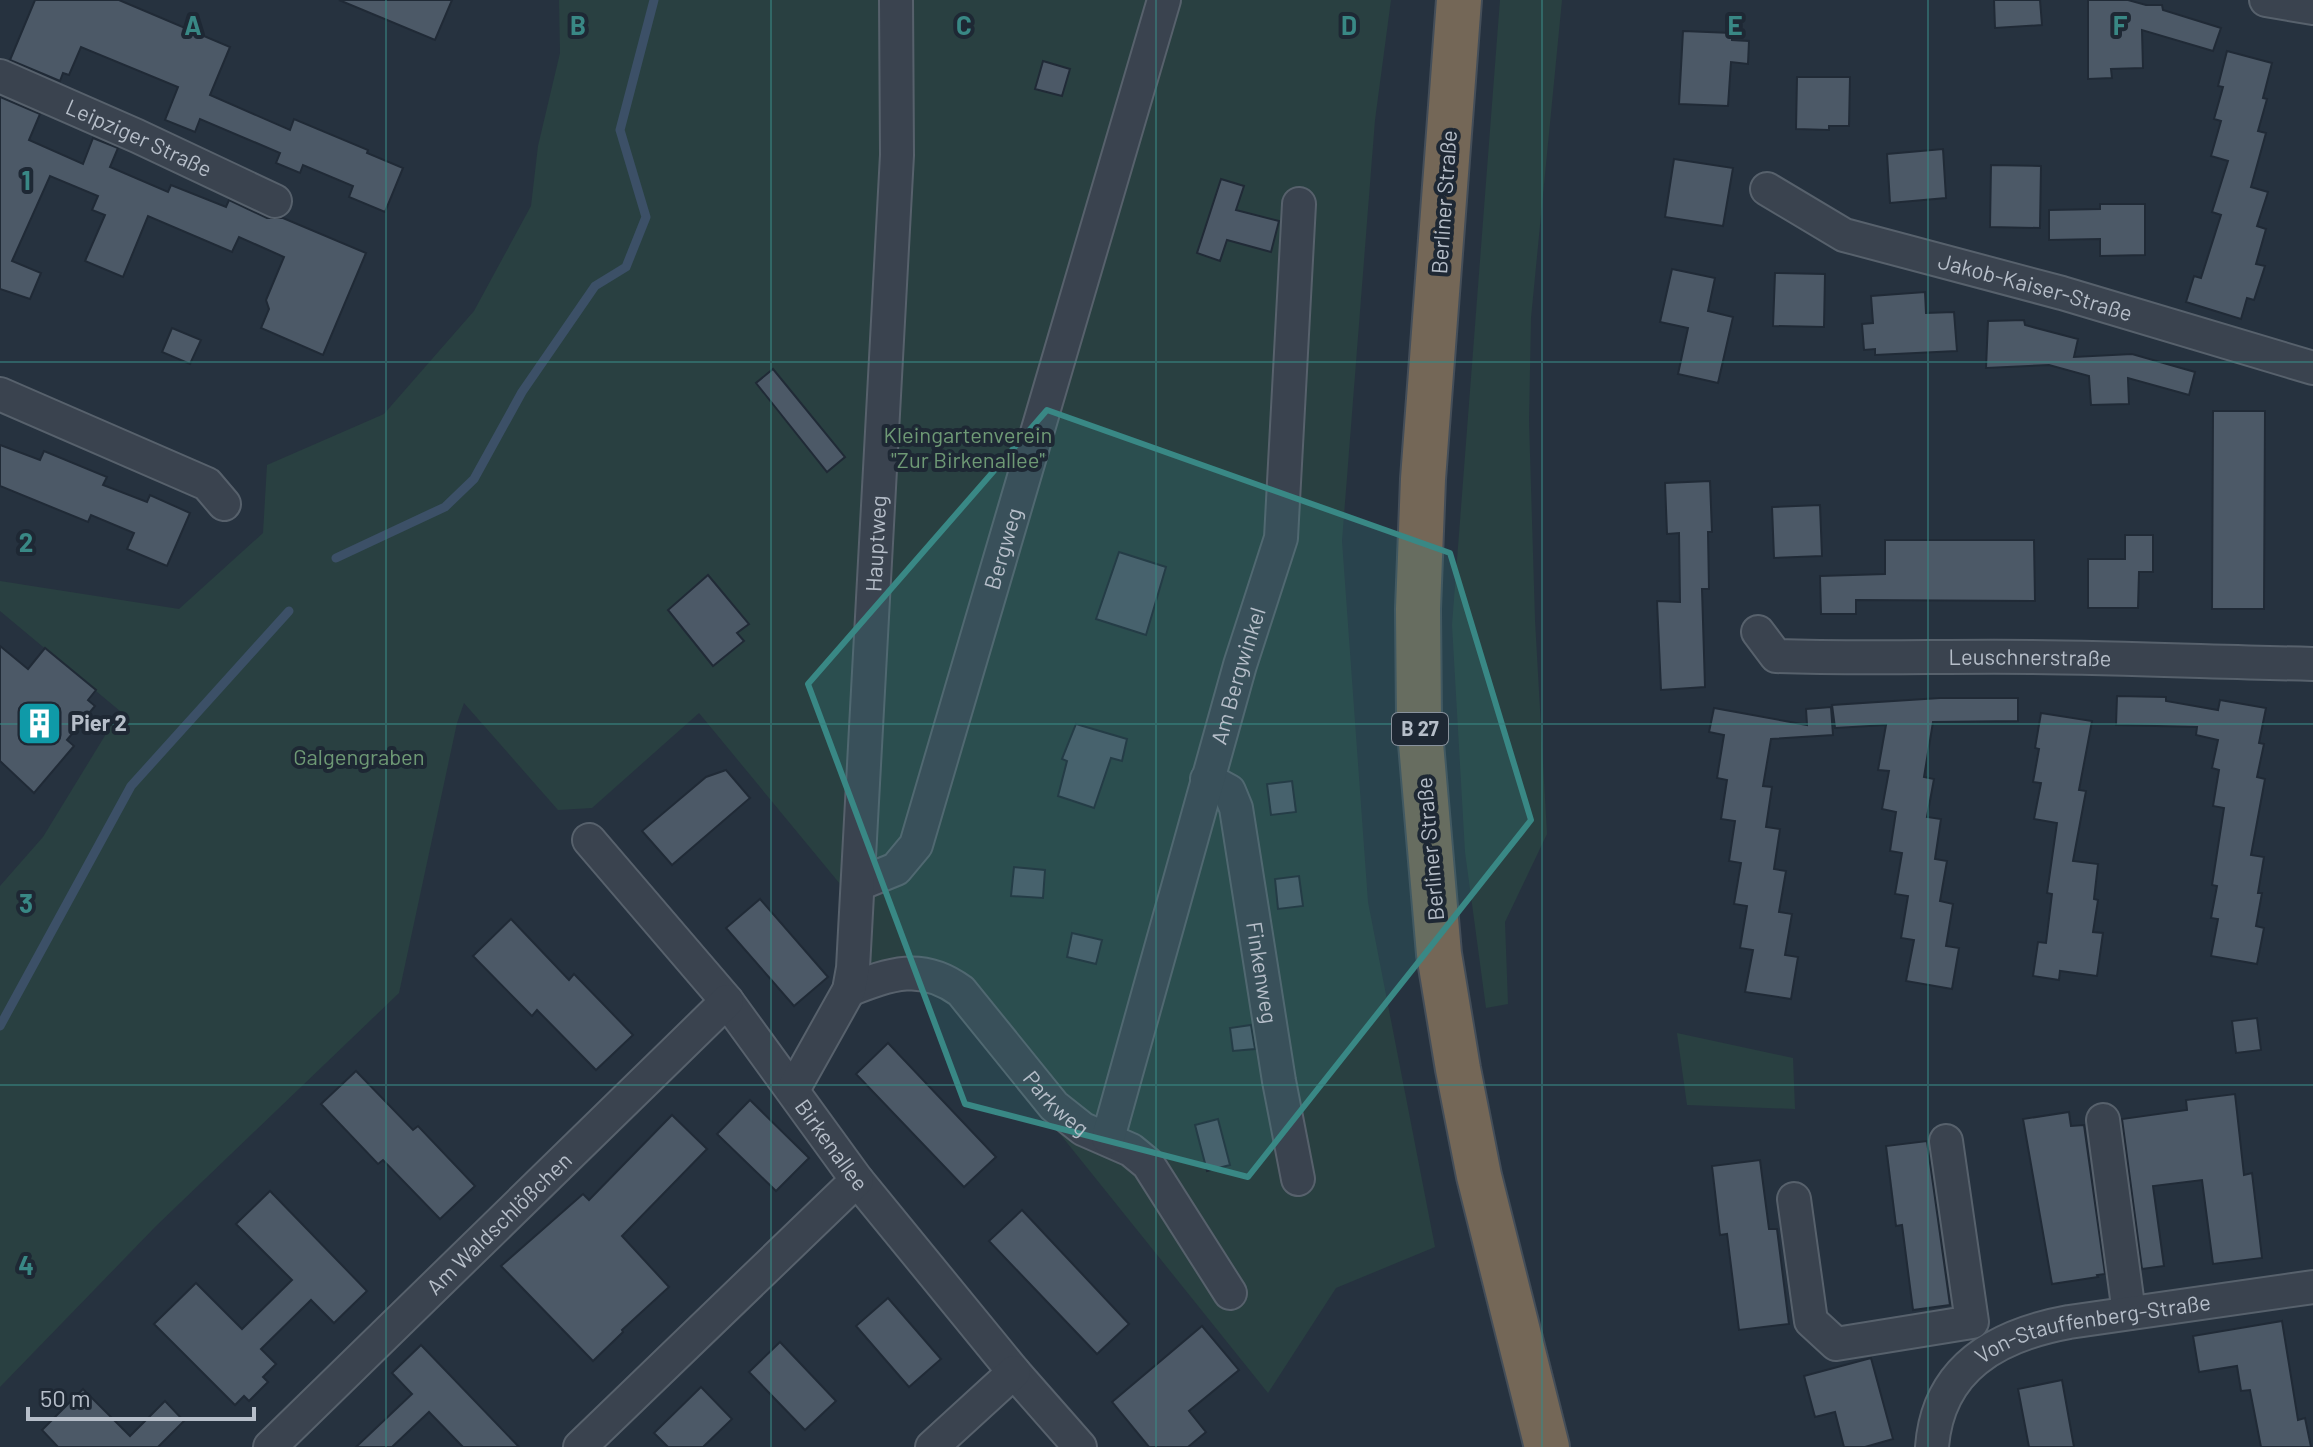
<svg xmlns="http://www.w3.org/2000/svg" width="2313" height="1447" viewBox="0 0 2313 1447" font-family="Barlow,sans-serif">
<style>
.green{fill:#294041}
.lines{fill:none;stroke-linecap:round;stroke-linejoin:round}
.stream{stroke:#3c5067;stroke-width:9}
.building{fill:#4c5967;stroke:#202a36;stroke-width:2}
.minor-casing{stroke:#57616c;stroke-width:36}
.highway-casing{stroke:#444e59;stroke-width:48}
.minor{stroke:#3a434f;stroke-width:32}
.highway{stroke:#746757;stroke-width:44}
.marked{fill:#398885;fill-opacity:0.2;stroke:#398885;stroke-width:6;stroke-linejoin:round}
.grid{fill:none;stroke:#398885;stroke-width:2;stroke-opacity:0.55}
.labels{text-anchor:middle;stroke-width:8;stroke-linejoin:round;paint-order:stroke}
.shield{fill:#1e2834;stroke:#88919c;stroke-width:2}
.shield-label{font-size:20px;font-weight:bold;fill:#b6bec9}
.street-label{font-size:22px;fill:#b6bec9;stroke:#1e2834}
.park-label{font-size:22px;fill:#6e9975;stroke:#1e2834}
.poi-label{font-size:22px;font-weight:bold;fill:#b6bec9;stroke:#1e2834;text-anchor:start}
.grid-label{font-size:26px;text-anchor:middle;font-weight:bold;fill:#398885;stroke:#1e2834;stroke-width:8;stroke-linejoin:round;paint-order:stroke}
</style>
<rect width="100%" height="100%" fill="#26323f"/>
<g class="green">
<path d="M559,0H1391L1375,120L1342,541L1368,902L1435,1247L1336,1288L1268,1393L938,982L839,981L845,890L699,713L592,808L558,810L464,703L457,723L399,993L156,1226L0,1387V886L43,837L120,711L0,611V581L179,609L263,533L267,465L384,414L474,311L531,206L538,146L560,53Z"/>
<path d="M1500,0H1562L1531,318L1529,421L1535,620L1547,834L1505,922L1508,1004L1486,1008L1465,852L1452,625Z"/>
<path d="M1677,1033L1793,1058L1795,1109L1687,1105Z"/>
</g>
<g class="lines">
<g class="stream">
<path d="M336,558L445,507L474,479L522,392L595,286L626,267L646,217L620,130L654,0"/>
<path d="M0,1026L131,786L289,611"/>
</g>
</g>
<g class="building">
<path d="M35,0H119L230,47L210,95L290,130L294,119L368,150L367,153L403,168L385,212L349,197L353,186L303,165L300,173L276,163L280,153L200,119L195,132L165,120L178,87L81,47L69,75L63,73L60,81L10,60Z"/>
<path d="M339,0H452L435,40Z"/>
<path d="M1994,0H2040L2042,25L1995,28Z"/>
<path d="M2088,0H2128L2146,5H2162L2163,10L2221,28L2213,51L2142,30L2143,68L2111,69L2112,78L2088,79Z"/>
<path d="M1683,31L1732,33V40L1749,41L1748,64L1731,62L1728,106L1679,104Z"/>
<path d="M2227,51L2272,63L2263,98L2267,99L2258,131L2266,133L2251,187L2268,192L2257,226L2266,229L2256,264L2265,266L2254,300L2247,298L2241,319L2186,302L2194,276L2201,278L2221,215L2212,212L2228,161L2211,156L2221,121L2214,119L2223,87L2218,86Z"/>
<path d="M1043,61L1070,69L1062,96L1035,89Z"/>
<path d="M1797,77H1850L1849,126H1829V130L1796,129Z"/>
<path d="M0,97L40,114L29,140L83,164L93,138L118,148L110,167L168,192L171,185L226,207L229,200L267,218H283L366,253L323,355L261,328L269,309L266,300L284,257L239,237L232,252L148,216L123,277L85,261L105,215L92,210L98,196L50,176L12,261L41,273L30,299L0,289Z"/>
<path d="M1943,149L1946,198L1890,203L1887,154Z"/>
<path d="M1674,159L1733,168L1723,226L1665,217Z"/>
<path d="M1991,165L2041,166L2040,228L1990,227Z"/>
<path d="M1221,179L1244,186L1236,210L1279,221L1271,252L1227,240L1220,261L1197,253Z"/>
<path d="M2100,204H2145V255L2100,256V239L2049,240V210L2100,209Z"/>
<path d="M1672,269L1715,278L1708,311L1733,317L1718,383L1678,374L1688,328L1660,322Z"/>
<path d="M1775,273L1825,274L1824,327L1773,326Z"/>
<path d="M1925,292L1926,313L1954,312L1957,351L1875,355V349L1864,350L1862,324L1873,323L1871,296Z"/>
<path d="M2024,320L2025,325L2078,339L2074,357L2132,354L2195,372L2189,395L2128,378L2129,404L2091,405L2089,376L2049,365L1986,368L1988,321Z"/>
<path d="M172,328L201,340L190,364L162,352Z"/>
<path d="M773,369L845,457L827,472L756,383Z"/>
<path d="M2213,411H2265L2264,609H2212Z"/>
<path d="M0,445L40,460L44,451L107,477L103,485L147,502L150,495L190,513L167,566L127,549L134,533L91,515L88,522L0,486Z"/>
<path d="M1710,481L1712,532H1708L1709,589H1702L1705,687L1661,690L1657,601L1680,602L1679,533L1667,534L1665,483Z"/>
<path d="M1820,505L1822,556L1774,558L1772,507Z"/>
<path d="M2125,535H2153V572H2139L2138,608H2088V559H2125Z"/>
<path d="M1885,540H2034L2035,601L1856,600V614H1821L1820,576L1885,574Z"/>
<path d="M1119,552L1166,567L1146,635L1096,619Z"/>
<path d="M708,575L749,624L737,633L744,641L713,666L668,610Z"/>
<path d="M0,646L28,669L45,648L96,690L88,700L95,706L67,740L74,746L34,793L0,761Z"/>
<path d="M2117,696L2166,697V701L2218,710L2220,700L2266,708L2259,743L2264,744L2257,777L2265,779L2251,855L2264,857L2258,893H2262L2256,926L2264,928L2257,964L2211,956L2218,919L2211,918L2217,886L2212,885L2224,808L2213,806L2219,770L2212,768L2218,740L2196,735L2197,727L2116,725Z"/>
<path d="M1940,698H2018V721L1933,722L1924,777L1934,779L1927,817L1941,819L1935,859L1947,861L1940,901L1953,904L1946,946L1959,948L1952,989L1906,981L1914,940L1901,938L1908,896L1895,894L1902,853L1890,851L1896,812L1882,809L1889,771L1878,770L1886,725L1835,728L1832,705Z"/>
<path d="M1831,707L1833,735L1771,739L1763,786L1772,787L1766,827L1780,829L1774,869L1786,871L1779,912L1792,914L1785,955L1798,957L1791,999L1745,992L1753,950L1740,948L1747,906L1734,904L1741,863L1729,861L1735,821L1721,819L1727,780L1717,778L1724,735L1709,732L1714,708L1807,725L1806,709Z"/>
<path d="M2041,713L2092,721L2079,790L2086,791L2073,861L2098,864L2094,899L2098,900L2093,932L2103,933L2097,976L2060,971L2059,980L2033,976L2038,942L2046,943L2052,894L2047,893L2057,823L2034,819L2041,783L2033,782L2039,749L2035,748Z"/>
<path d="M1076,724L1127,739L1122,761L1111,758L1094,808L1058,796L1067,761L1062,759Z"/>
<path d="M726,770L750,798L672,865L642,831L706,777Z"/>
<path d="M1292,781L1296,812L1271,815L1267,784Z"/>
<path d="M1014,867L1045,870L1043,898L1011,896Z"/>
<path d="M1299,876L1303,906L1278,909L1275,879Z"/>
<path d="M760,899L828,977L794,1006L726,928Z"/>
<path d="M511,919L569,980L574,974L633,1035L596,1070L537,1010L532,1016L473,956Z"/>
<path d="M1072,933L1102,940L1096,964L1067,957Z"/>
<path d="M2257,1018L2261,1050L2236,1053L2232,1021Z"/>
<path d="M1251,1025L1255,1049L1233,1051L1230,1028Z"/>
<path d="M888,1043L996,1157L964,1187L856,1074Z"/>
<path d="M356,1071L413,1130L418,1126L475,1186L440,1219L383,1160L378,1164L321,1104Z"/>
<path d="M2235,1094L2244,1175L2252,1173L2262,1258L2213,1264L2202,1180L2153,1186L2164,1266L2142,1269L2122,1119L2187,1110L2186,1100Z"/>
<path d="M750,1100L809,1158L776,1191L717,1134Z"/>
<path d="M2069,1112L2071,1126L2084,1125L2105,1274L2097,1275L2098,1277L2052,1284L2023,1119Z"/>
<path d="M672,1115L707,1149L622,1236L669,1287L622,1330L623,1332L593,1361L501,1266L583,1194L589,1200Z"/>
<path d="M1218,1119L1230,1165L1207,1171L1195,1125Z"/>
<path d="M1927,1141L1950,1305L1913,1310L1902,1225L1896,1226L1886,1146Z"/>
<path d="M1760,1160L1769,1229H1777L1789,1324L1739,1330L1727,1234L1720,1235L1712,1166Z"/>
<path d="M270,1191L367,1291L334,1323L311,1300L261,1349L276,1364L263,1377L268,1382L249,1401L244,1396L235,1405L154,1324L196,1283L242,1329L292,1280L236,1224Z"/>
<path d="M1022,1210L1129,1324L1097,1354L989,1241Z"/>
<path d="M888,1298L941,1359L909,1387L856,1326Z"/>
<path d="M2282,1321L2298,1420L2305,1418L2311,1447H2261L2250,1390L2241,1391L2237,1366L2199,1372L2193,1336Z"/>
<path d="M1202,1326L1239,1370L1189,1411L1206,1432L1188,1447H1149L1112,1402Z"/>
<path d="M780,1342L836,1401L805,1430L749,1372Z"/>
<path d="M421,1345L519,1447H463L429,1412L392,1447H356L412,1394L392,1373Z"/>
<path d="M1871,1358L1893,1439L1865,1447H1844L1835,1412L1815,1417L1804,1376Z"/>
<path d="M2062,1380L2074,1447H2029L2018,1389Z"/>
<path d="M701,1387L732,1419L703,1447H668L654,1433Z"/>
<path d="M83,1389L130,1436L165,1401L184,1421L158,1447H58L42,1430Z"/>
</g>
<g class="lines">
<defs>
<g id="minor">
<path d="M2266,0L2313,8"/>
<path id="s1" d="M0,76L137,136L275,201"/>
<path id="s2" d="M1767,189L1844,235L2062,293L2313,368"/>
<path d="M0,394L207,484L224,504"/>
<path id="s3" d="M1758,632L1776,656C1861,659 1947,656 2032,657C2126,658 2219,662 2313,664"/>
<path id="s4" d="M1207,779L1229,791L1236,808L1279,1081L1298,1179"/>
<path id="s5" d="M589,840L727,1001L857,1180L1014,1372L1080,1447"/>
<path id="s6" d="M859,884L896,869L916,845L1164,0"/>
<path id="s7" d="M849,990C890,974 922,962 961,991L1054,1106L1083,1129L1131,1150L1148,1164L1230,1293"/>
<path id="s8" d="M793,1090L849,990L853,968L897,155L896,0"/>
<path d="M2103,1120L2129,1313"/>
<path id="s9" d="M1108,1138L1240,665L1281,538L1299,204"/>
<path d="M1794,1199L1811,1321L1836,1344L1972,1322L1946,1141"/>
<path id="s10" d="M270,1447L727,1001"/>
<path d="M580,1447L857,1180"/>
<path d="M932,1447L1014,1372"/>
<path id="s11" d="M1932,1447C1938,1367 1998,1335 2069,1322L2313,1287"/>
</g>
<path id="highway" d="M1459,0L1423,479L1418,609L1419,720L1439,954L1458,1069L1479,1176L1547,1447"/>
</defs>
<use href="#minor" class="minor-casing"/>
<use href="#highway" class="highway-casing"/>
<use href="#minor" class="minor"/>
<use href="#highway" class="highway"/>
</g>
<path class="marked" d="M1047,410L1450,553L1531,820L1248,1177L965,1104L808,684Z"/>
<path class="grid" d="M386,0V1447M771,0V1447M1156,0V1447M1542,0V1447M1928,0V1447M0,362H2313M0,724H2313M0,1085H2313"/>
<defs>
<symbol id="building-square" viewBox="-11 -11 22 22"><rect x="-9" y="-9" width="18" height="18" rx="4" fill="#0f9aa8" stroke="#1e2834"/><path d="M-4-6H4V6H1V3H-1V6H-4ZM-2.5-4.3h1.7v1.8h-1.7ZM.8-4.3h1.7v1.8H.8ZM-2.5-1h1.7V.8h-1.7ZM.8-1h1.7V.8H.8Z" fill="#fff"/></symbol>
</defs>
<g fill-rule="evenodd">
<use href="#building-square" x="14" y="698" width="51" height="51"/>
</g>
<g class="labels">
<rect class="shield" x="1392" y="713" width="56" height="32" rx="6"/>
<g class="shield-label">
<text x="1420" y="736">B 27</text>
</g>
<g class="street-label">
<text dy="8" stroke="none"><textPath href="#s1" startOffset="152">Leipziger Straße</textPath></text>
<text transform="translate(1444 202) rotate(-86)" y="8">Berliner Straße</text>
<text dy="8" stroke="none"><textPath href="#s2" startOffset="288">Jakob-Kaiser-Straße</textPath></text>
<text dy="8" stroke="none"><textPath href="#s8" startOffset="562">Hauptweg</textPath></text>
<text dy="8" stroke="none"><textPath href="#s6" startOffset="380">Bergweg</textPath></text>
<text dy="8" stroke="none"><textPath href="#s3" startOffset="284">Leuschnerstraße</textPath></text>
<text dy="8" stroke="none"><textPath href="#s9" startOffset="480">Am Bergwinkel</textPath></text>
<text transform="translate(1430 849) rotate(-95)" y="8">Berliner Straße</text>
<text dy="8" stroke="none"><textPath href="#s4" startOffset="210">Finkenweg</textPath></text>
<text dy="8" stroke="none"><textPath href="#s7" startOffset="266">Parkweg</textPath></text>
<text dy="8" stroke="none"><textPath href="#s5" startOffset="390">Birkenallee</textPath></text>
<text dy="8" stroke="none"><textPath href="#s10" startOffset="320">Am Waldschlößchen</textPath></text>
<text dy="8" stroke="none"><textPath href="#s11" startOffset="224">Von-Stauffenberg-Straße</textPath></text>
</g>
<g class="park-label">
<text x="968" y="443">Kleingartenverein<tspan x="968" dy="25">"Zur Birkenallee"</tspan></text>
<text x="359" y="765">Galgengraben</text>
</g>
<g class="poi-label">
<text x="71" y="731">Pier 2</text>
</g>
</g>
<g class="grid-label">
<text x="193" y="35">A</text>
<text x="578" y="35">B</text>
<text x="964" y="35">C</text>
<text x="1349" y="35">D</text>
<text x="1735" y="35">E</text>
<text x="2120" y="35">F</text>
<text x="26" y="190">1</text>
<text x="26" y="552">2</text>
<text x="26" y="913">3</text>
<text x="26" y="1275">4</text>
</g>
<path d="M28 1407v12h226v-12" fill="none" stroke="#b6bec9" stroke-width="4"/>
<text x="40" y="1407" font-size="24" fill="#b6bec9" stroke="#1e2834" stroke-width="6" paint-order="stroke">50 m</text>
</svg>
